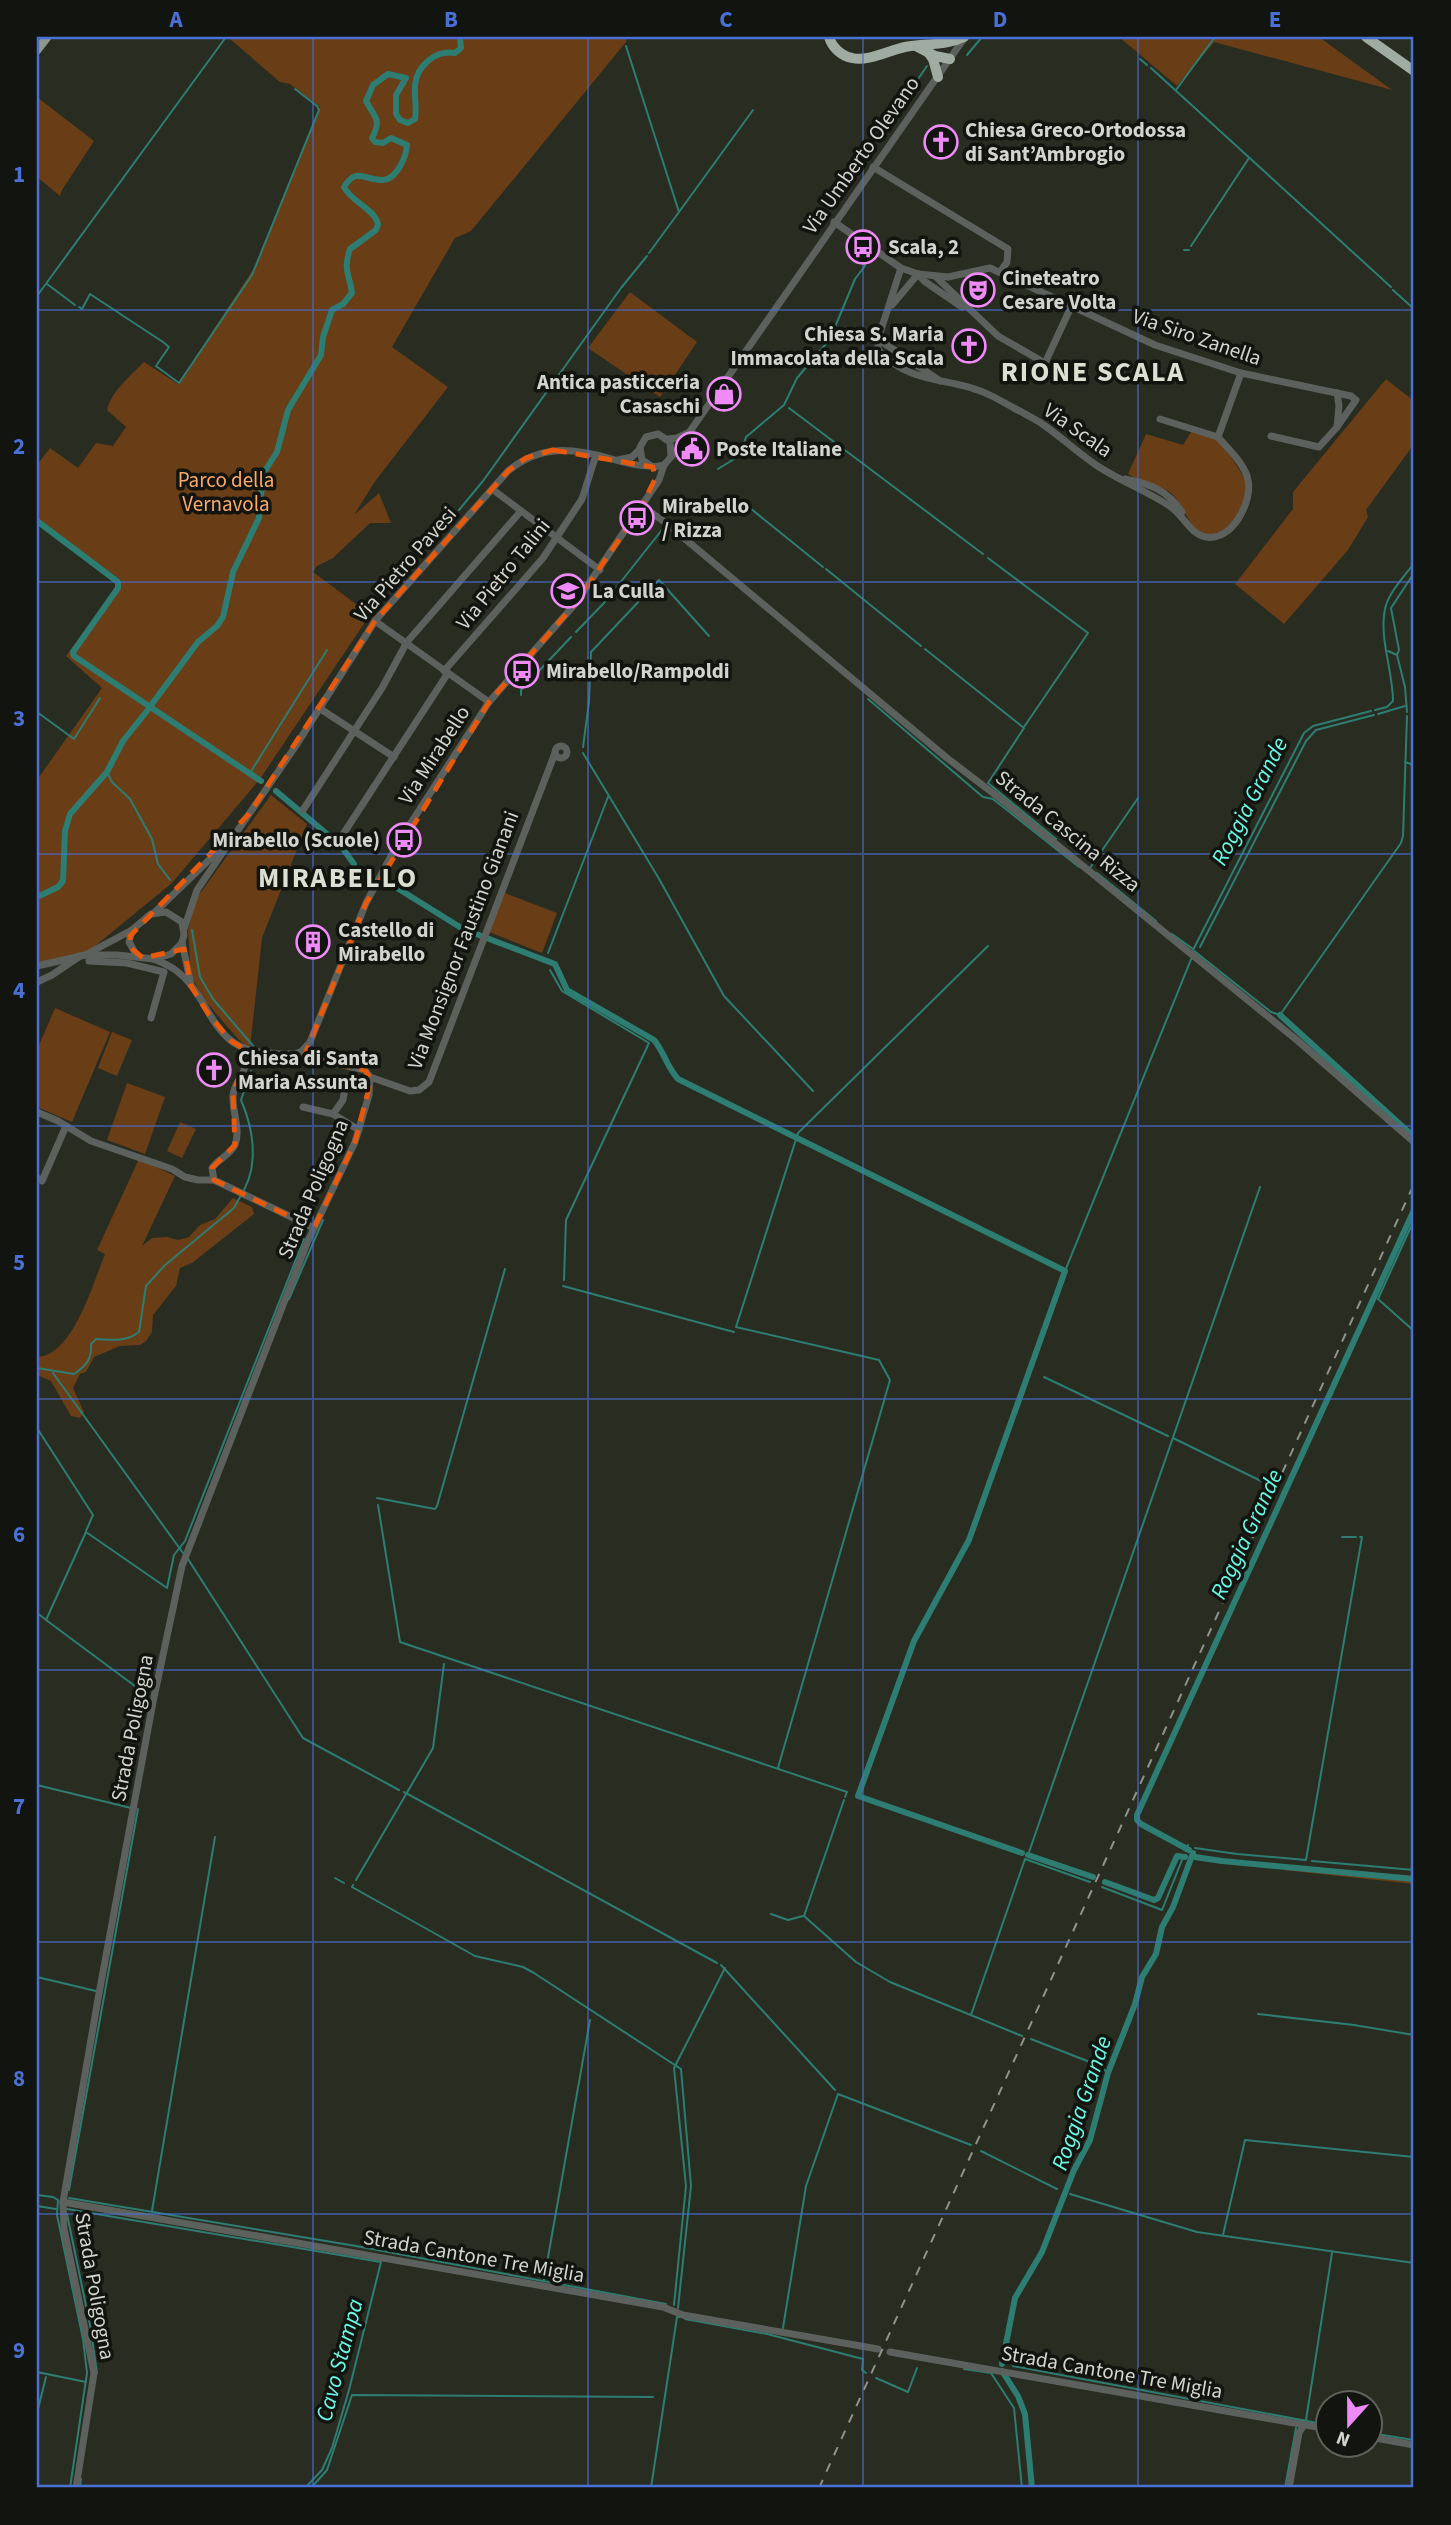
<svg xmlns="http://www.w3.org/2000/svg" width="1451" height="2525" viewBox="0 0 1451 2525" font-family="'Source Sans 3',sans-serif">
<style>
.green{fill:#693d16}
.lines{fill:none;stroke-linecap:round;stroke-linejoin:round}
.stream{stroke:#2d7d72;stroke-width:2}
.canal{stroke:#2d7d72;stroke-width:6}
.minor{stroke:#5c615d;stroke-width:7}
.major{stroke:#8d978f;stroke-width:9}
.highway{stroke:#a0aca2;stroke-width:10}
.rail{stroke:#91938b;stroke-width:2;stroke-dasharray:9 9;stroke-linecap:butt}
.marked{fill:none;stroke:#e8590c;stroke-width:5;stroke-dasharray:14 9;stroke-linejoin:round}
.grid{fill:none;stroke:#4a70d5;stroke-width:2;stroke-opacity:0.55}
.labels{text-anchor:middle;stroke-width:7;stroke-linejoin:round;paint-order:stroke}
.poi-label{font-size:21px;font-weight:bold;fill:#d2d4cd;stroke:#12140f;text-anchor:start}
.street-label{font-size:21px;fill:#d2d4cd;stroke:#12140f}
.park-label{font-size:21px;fill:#fca866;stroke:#12140f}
.water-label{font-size:23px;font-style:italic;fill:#69fbe7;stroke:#12140f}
.district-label{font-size:28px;font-weight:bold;letter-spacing:2px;fill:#dce0d2;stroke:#12140f}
.neatline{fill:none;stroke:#4a70d5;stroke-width:2.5}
.grid-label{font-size:23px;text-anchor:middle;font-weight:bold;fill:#4a70d5}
</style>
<rect width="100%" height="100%" fill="#292c21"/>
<g class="green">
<path d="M232,37H626V42L471,231L455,238L392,347L448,387L376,480L354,515L379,493L391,523H370L333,558L317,566L313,572L356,604L367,619L260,779L172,883L89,951L37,963V780L102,688L66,656L121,580L37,520V465L50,448L78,468L96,443L113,446L126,427L107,410C111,392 131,375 144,362L178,384L256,265L320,107L290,84L280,82L230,39Z"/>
<path d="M1119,37H1319L1392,90L1214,42L1177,86Z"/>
<path d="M37,97L94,141L62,190L60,196L37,177Z"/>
<path d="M630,292L697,342L660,397L588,348Z"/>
<path d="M1386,379L1414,401V444L1366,510L1368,517L1348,550L1284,624L1235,584L1293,509V492Z"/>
<path d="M1191,432C1199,434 1211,435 1217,440C1223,445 1242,472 1245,480C1253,500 1229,538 1206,534C1188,530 1185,505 1172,494C1159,483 1142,483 1128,474L1146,434L1183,445Z"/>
<path d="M271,795L307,824L262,938L250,1048L239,1040L206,1002L191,976L188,930L196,899Z"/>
<path d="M505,893L557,913L542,953L489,932Z"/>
<path d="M55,1008L110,1032L72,1122L37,1107V1050Z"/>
<path d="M112,1032L132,1040L117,1076L98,1068Z"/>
<path d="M127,1083L165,1097L145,1154L107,1140Z"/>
<path d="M180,1122L196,1129L182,1158L167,1151Z"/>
<path d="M139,1159L175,1176L142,1246L152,1238L167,1237L178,1240L189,1237L200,1225L215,1219L233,1198L252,1207L254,1214L192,1263L180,1268L176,1286L153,1315L152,1332L146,1341L140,1345L120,1346L94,1357L86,1372L80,1374L73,1388L84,1412L80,1418L71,1416L51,1381L37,1375V1357C73,1356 93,1283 105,1254L97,1250Z"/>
<path d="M1291,1865L1414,1876V1884L1283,1870Z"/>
</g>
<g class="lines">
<g class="stream">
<path d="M626,46L679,212L649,253"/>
<path d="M967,55L982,37"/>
<path d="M1140,59L1147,65"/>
<path d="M1151,68L1391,287"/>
<path d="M1176,90L1215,37"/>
<path d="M840,193L927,66"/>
<path d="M679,212L753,110"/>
<path d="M1191,246L1249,158"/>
<path d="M1184,250H1189"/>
<path d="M47,284L75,305"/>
<path d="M1393,290L1414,309"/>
<path d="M37,296L226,37"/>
<path d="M79,307L82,309L90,294L163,342L169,347L156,366L179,383L252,275L319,110L317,106L295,89"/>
<path d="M789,408L983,554"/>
<path d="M718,469L739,456L746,437L784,405L797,378L830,339L855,279L865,266V251"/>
<path d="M745,504L823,567"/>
<path d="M459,510L483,481L621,288L647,256"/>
<path d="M988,558L1088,633L1024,727"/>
<path d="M826,569L921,646"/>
<path d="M576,632L604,603L665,526"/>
<path d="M925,649L1024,728L988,783L1056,839"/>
<path d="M1388,651L1397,655L1405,687L1407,712"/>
<path d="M1397,655L1399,650L1391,608L1414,573"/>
<path d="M521,695V690L571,637"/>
<path d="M868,699L983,797L993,799L1079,867"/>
<path d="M1375,710L1387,707L1393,701C1393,671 1379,639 1385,609C1388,593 1405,576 1414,563"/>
<path d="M1371,711L1313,726L1304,733L1193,950L1271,1012L1280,1015L1401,843L1403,836L1407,716"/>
<path d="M37,712L74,739L100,698"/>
<path d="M1378,714L1405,706"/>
<path d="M583,747L589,702L591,652L659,580L709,636"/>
<path d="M583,753L658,877L724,996L813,1091"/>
<path d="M1405,762L1414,765"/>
<path d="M107,772L112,782L130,799L152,839L158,864L170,880"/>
<path d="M250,773L327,650"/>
<path d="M1090,868L1138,798"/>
<path d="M1097,873L1156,921"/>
<path d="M192,930L200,977L213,999L254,1047"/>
<path d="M1172,934L1193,949"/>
<path d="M1200,947L1306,741L1316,730L1374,715"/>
<path d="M548,953L608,797"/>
<path d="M550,970L562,991L649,1043L566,1220L564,1280"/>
<path d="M244,1190C259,1162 253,1128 241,1100L251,1071"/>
<path d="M1414,1220L1378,1299L1414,1331"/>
<path d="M1065,1271L1192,957"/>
<path d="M563,1286L734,1332"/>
<path d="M289,1299L323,1220"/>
<path d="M37,1368L74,1374C86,1366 92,1359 91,1344L96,1339C112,1340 126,1342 139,1332L146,1286L165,1265L234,1208L241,1195"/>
<path d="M53,1373L183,1553"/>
<path d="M1044,1377L1168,1436"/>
<path d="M37,1428L93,1515L86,1531"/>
<path d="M1173,1438L1261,1481"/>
<path d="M377,1498L435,1509L437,1506L505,1269"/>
<path d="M378,1505L400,1642L847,1792L845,1797"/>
<path d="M1342,1537H1356"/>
<path d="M188,1559L303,1738L399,1790"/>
<path d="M37,1613L45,1619"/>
<path d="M143,1692L46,1620L86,1532L167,1588L174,1555L185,1541L304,1239"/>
<path d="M778,1768L890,1380L879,1360L736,1327L798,1133L988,946"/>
<path d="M37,1785L131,1808"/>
<path d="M404,1792L717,1963"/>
<path d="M844,1800L804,1916L856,1962L890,1982L1022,2036"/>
<path d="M1195,1848L1237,1854L1306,1860L1362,1537H1360"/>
<path d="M1186,1851L1188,1845"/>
<path d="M1028,1855L1260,1187"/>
<path d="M1312,1861L1414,1870"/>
<path d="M335,1878L344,1883"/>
<path d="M356,1880L433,1748L444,1664"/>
<path d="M353,1885L352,1887L475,1956L523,1967L534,1973L681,2069L691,2186L678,2308"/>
<path d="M1102,1887L1162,1910L1184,1855"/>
<path d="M771,1914L788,1920L803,1916"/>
<path d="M721,1965L835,2090"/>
<path d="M37,1977L96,1991"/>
<path d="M1258,2014L1354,2025L1414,2035"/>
<path d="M971,2015L1025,1859L1090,1882"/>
<path d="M1031,2039L1100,2066L1108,2073"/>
<path d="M981,2151L1057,2189"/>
<path d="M69,2190L138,1809"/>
<path d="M1070,2194L1197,2232L1414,2263"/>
<path d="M37,2195L53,2197L58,2200L57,2215L83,2339L87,2373L70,2488"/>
<path d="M69,2198L356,2246L666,2304"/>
<path d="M37,2206L56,2209"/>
<path d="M67,2209L381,2262L349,2390L332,2448L322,2470L305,2488"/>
<path d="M152,2211L215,1837"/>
<path d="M67,2214L90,2325L97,2373"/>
<path d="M1223,2235L1245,2140L1414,2157"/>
<path d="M544,2280L590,2020"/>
<path d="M674,2305L686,2186L674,2068L725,1968"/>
<path d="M685,2319L767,2334L863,2359L862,2370L866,2373"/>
<path d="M783,2328L806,2186L838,2094L971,2145"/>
<path d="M1013,2366L1328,2425"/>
<path d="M964,2369L991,2373L1014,2408L1022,2488"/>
<path d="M37,2372L86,2382"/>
<path d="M876,2378L908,2392L917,2368"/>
<path d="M37,2413L46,2377"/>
<path d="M1306,2420L1332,2253"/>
<path d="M1370,2433L1414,2440"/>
<path d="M80,2488L81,2479"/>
<path d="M311,2488L327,2470L352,2395L653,2397"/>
<path d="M651,2488L677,2317H680"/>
<path d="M1285,2488L1296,2428"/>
</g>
<g class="canal">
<path d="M37,521L118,582V588L73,652L74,656L261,781"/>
<path d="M152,704L198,642L217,626L223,617L233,572L259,518L263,474L277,452L288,410L321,355L323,337L332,310L343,304L352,293C349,273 343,270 350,249L376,230L378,224C373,207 352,203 344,187C357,166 364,181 383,180C397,179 406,157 407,145L391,138L383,143L375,142L372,138C382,119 375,118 366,101L373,85L388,74L406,78L396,95V114L400,120L408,123L415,119C417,107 414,97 415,85C417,65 436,50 455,53L461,48L460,37"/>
<path d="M276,791L334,840"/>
<path d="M341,846L354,864"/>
<path d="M381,878L463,929L555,964L567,990L654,1040C664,1052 667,1067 678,1079L1065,1271L969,1540L914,1641L858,1796L1022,1853"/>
<path d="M37,897L58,887L63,881L65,831L70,814L107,772L123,741L147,711"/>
<path d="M1280,1015L1414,1137"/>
<path d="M1189,1850L1141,1824L1137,1820V1815L1414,1210"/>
<path d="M1028,1855L1093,1877"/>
<path d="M1195,1857L1222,1861L1414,1879"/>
<path d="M1105,1882L1154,1900L1158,1898L1177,1856L1185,1857"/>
<path d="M1002,2364L1015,2298L1042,2252L1074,2170L1090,2140L1108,2073L1135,2004L1142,1977L1156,1954L1162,1927L1173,1907L1193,1853"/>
<path d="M1002,2371L1018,2396L1025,2414L1032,2488"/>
</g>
<g class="minor">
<path d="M873,167L1008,249L1007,262L1001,271"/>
<path d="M834,222L901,268L918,274L948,277L990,268L1155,345L1241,373L1351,396L1356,400L1337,427L1319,447L1271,436"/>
<path d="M901,268L878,339V350C914,388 953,375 994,397C1010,406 1026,414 1041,423C1060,436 1077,452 1096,465C1120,481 1147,491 1171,507C1184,516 1190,534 1206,537C1232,542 1253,501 1248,480C1245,464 1228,449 1218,437"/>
<path d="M918,274L924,281L962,307"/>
<path d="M935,276L998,336L1045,363L1071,307"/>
<path d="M892,305L918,274"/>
<path d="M878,339L940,381"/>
<path d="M1160,419L1218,437"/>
<path d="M1337,427L1339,406L1337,393"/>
<path d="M1218,437L1241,373"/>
<path d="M668,439L677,438L690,432"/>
<path d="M671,456L670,442L658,434L646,437L640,447L642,460L653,467L664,465L677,450L965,37"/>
<path d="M618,460L632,457L639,450"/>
<path d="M1125,479C1151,484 1167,490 1182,512"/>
<path d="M492,489L600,570"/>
<path d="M642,506L666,523L947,758L1002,800L1298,1041L1414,1142"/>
<path d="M375,621L489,702"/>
<path d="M444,671L543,558L582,499L596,455"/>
<path d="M319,708L394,757"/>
<circle cx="561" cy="752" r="6"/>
<path d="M303,810L382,688L407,642L521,511"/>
<path d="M338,842L448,673"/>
<path d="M155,912L209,860L224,844"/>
<path d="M184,929L197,890L295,747L375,621L508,471C541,444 573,448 612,459C625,463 636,466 650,466"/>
<path d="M132,930L129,942L137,956"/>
<path d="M85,955L132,930L151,914L166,912L182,922L184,935L182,942L191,985"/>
<path d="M154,959C161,962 168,965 174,969C214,997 207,1050 269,1053C280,1054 291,1056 301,1052"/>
<path d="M89,961L127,963L164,972L151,1018"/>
<path d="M37,966L85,955H117L154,959L171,954L182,943"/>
<path d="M37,982L52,975L80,956"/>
<path d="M245,1050C250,1074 234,1079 233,1096C232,1111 241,1130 235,1145C230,1155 218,1159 212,1168L214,1180L314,1228"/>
<path d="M301,1052L310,1042L366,903L398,843L489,702L575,604L659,480L664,465"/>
<path d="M370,1077L410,1091L419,1090L429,1082L555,753"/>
<path d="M303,1107L333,1114L359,1130"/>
<path d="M37,1112L58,1121L91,1141L172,1169L185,1177L198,1180H214"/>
<path d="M333,1114L343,1100L346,1082"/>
<path d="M37,1178L42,1181L66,1126"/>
<path d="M63,2202L663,2307L683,2315L878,2349"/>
<path d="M890,2352L1328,2429"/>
<path d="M1370,2437L1414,2445"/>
<path d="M76,2488L94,2373L64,2229L63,2202L98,1999L153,1702L182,1566L307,1243L355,1142L369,1095L370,1077L365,1070L311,1058L301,1052"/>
<path d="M1289,2488L1299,2433L1304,2425"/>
</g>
<path class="major" d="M37,50L47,37"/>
<g class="highway">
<path d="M829,37C832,47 841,56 852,58C868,62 889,50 905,47C926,43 945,46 964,37"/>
<path d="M1366,37L1414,71"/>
<path d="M916,46L935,56L950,59"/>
<path d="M928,52L933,59L938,77"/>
</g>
<path class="rail" d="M819,2488L1414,1184"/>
</g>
<path class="marked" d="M553,450L653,467L655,479L642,506L575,604L489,702L366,903L304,1057L365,1070L371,1080L355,1142L314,1228L214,1180L212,1168L235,1145L233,1093L249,1052L231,1041L209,1015L191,986L184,949L143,958L131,948L130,936L249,814L375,621L508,471L526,458Z"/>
<path class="grid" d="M313,37V2488M588,37V2488M863,37V2488M1138,37V2488M37,310H1414M37,582H1414M37,854H1414M37,1126H1414M37,1399H1414M37,1670H1414M37,1942H1414M37,2214H1414"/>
<defs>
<symbol id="church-ring" viewBox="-11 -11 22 22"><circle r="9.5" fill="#12140f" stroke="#ef8bf7" stroke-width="1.5"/><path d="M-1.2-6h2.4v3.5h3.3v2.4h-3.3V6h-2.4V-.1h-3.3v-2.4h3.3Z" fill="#ef8bf7"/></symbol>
<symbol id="bus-ring" viewBox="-11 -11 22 22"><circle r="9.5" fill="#12140f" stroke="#ef8bf7" stroke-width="1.5"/><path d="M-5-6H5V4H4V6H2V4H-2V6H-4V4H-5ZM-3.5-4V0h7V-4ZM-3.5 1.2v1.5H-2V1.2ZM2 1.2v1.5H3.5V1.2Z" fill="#ef8bf7"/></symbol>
<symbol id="theatre-ring" viewBox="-11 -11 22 22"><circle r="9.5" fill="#12140f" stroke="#ef8bf7" stroke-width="1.5"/><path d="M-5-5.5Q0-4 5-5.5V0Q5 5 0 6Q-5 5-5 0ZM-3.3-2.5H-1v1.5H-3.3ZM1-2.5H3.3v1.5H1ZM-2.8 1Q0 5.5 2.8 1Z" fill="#ef8bf7"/></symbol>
<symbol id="shop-ring" viewBox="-11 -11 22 22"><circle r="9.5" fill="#12140f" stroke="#ef8bf7" stroke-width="1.5"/><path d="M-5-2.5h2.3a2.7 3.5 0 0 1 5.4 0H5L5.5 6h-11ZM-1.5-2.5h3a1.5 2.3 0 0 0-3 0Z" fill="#ef8bf7"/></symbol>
<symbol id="civic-ring" viewBox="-11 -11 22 22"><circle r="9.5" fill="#12140f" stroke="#ef8bf7" stroke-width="1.5"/><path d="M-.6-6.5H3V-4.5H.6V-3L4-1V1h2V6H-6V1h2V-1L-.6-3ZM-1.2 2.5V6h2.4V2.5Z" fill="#ef8bf7"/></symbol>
<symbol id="school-ring" viewBox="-11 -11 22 22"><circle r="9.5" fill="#12140f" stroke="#ef8bf7" stroke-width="1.5"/><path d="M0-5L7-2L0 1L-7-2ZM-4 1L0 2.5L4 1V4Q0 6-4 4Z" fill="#ef8bf7"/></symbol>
<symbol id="building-ring" viewBox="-11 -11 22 22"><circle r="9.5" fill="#12140f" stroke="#ef8bf7" stroke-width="1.5"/><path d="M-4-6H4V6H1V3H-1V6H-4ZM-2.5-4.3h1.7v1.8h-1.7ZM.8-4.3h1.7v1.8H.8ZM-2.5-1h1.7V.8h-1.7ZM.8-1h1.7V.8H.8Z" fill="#ef8bf7"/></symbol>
</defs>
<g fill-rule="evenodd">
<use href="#church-ring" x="922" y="123" width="38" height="38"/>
<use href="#bus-ring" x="844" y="228" width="38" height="38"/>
<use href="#theatre-ring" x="959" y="271" width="38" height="38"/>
<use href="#church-ring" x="950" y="327" width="38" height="38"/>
<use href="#shop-ring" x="705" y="375" width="38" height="38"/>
<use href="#civic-ring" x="673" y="430" width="38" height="38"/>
<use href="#bus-ring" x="618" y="499" width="38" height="38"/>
<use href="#school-ring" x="549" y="572" width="38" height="38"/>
<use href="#bus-ring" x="503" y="652" width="38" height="38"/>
<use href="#bus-ring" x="385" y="821" width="38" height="38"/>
<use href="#building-ring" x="294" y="923" width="38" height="38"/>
<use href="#church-ring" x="195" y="1051" width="38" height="38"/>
</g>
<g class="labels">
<g class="poi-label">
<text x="965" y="137">Chiesa Greco-Ortodossa<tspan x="965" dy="24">di Sant’Ambrogio</tspan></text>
<text x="888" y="254">Scala, 2</text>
<text x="1002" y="285">Cineteatro<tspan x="1002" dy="24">Cesare Volta</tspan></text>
<text x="944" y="341" text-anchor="end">Chiesa S. Maria<tspan x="944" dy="24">Immacolata della Scala</tspan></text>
<text x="700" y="389" text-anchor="end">Antica pasticceria<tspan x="700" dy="24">Casaschi</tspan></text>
<text x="716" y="456">Poste Italiane</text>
<text x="662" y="513">Mirabello<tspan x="662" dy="24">/ Rizza</tspan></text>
<text x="592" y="598">La Culla</text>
<text x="546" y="678">Mirabello/Rampoldi</text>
<text x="380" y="847" text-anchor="end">Mirabello (Scuole)</text>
<text x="338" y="937">Castello di<tspan x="338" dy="24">Mirabello</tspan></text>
<text x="238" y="1065">Chiesa di Santa<tspan x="238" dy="24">Maria Assunta</tspan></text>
</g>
<g class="street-label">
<text transform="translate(861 155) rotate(-55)" y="7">Via Umberto Olevano</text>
<text transform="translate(1197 337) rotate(19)" y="7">Via Siro Zanella</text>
<text transform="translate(1078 430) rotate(35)" y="7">Via Scala</text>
<text transform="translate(405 564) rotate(-49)" y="7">Via Pietro Pavesi</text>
<text transform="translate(503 574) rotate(-51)" y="7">Via Pietro Talini</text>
<text transform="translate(434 755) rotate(-57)" y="7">Via Mirabello</text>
<text transform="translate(1068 831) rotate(39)" y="7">Strada Cascina Rizza</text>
<text transform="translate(463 940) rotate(-69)" y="7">Via Monsignor Faustino Gianani</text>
<text transform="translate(313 1189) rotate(-67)" y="7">Strada Poligogna</text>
<text transform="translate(132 1728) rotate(-79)" y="7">Strada Poligogna</text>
<text transform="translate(474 2256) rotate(10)" y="7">Strada Cantone Tre Miglia</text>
<text transform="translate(95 2286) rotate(80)" y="7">Strada Poligogna</text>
<text transform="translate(1112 2372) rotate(10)" y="7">Strada Cantone Tre Miglia</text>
</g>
<g class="park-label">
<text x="226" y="487">Parco della<tspan x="226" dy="24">Vernavola</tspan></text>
</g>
<g class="water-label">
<text transform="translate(1249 801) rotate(-63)" y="8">Roggia Grande</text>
<text transform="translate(1246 1534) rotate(-65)" y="8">Roggia Grande</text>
<text transform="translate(1081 2103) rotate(-71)" y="8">Roggia Grande</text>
<text transform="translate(339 2360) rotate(-75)" y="8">Cavo Stampa</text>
</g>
<g class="district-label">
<text x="1093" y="381">RIONE SCALA</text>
<text x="338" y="887">MIRABELLO</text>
</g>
</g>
<rect width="1451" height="2525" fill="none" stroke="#12140f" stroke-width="77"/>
<g transform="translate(1349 2424) rotate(201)"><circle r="33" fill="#12140f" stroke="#5f615b" stroke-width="2"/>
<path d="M0-5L12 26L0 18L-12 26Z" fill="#ef8bf7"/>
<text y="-10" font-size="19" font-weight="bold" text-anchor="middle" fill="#d2d4cd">N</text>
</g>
<rect x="38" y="38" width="1374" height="2448" class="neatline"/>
<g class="grid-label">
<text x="176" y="27">A</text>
<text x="451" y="27">B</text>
<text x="726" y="27">C</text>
<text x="1000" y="27">D</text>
<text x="1275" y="27">E</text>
<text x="19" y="182">1</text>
<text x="19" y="454">2</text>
<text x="19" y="726">3</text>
<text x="19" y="998">4</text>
<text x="19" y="1270">5</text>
<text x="19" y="1542">6</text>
<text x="19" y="1814">7</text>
<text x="19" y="2086">8</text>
<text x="19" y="2358">9</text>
</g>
</svg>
